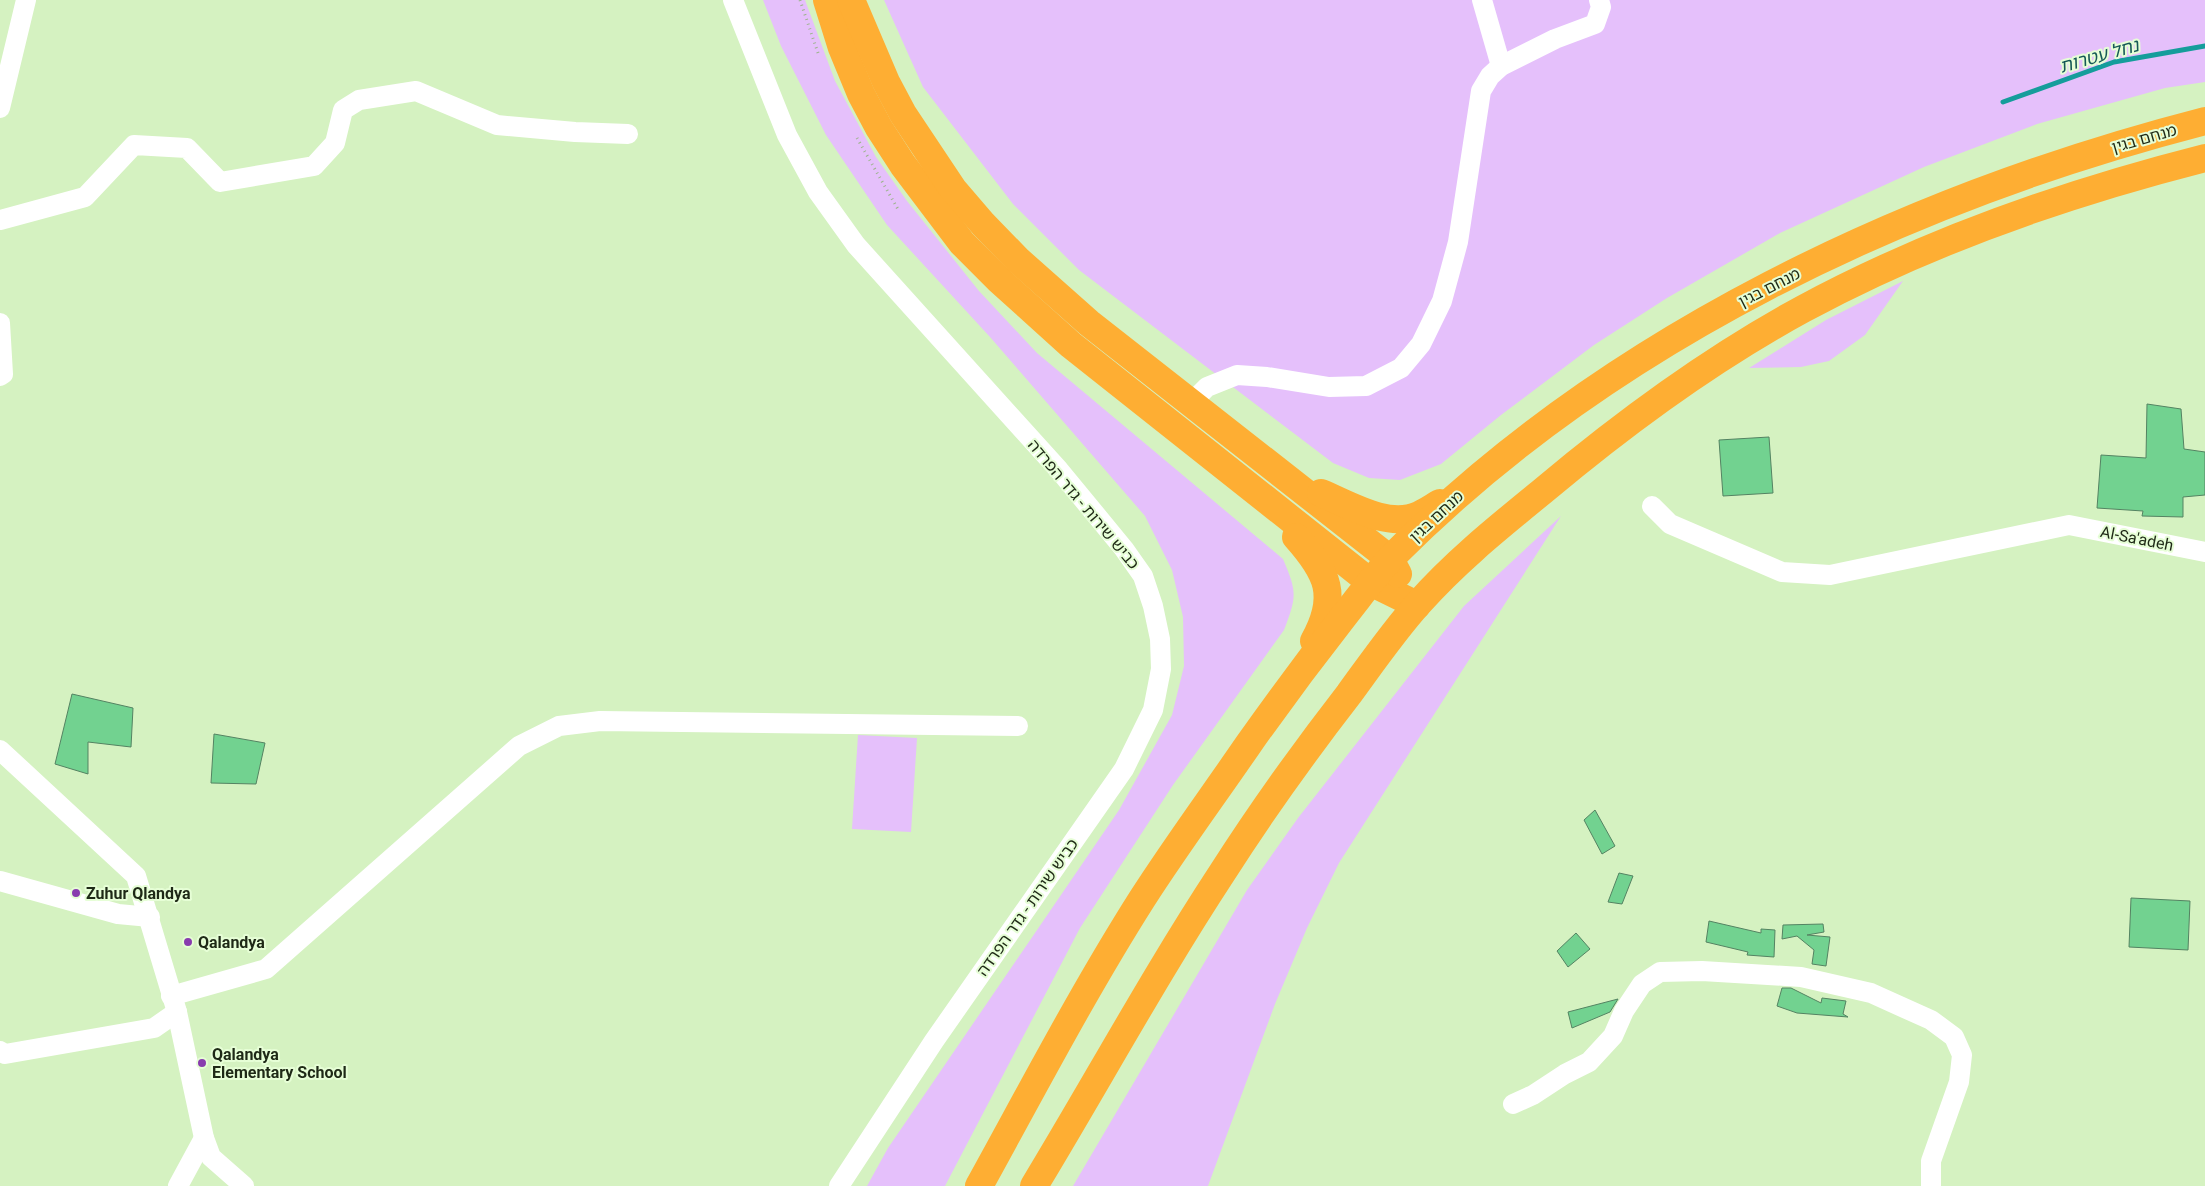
<svg xmlns="http://www.w3.org/2000/svg" width="2205" height="1186" viewBox="0 0 2205 1186" font-family="Roboto,'Noto Sans Hebrew',sans-serif">
<style>
.green{fill:#e5c0fb}
.lines{fill:none;stroke-linecap:round;stroke-linejoin:round}
.stream{stroke:#159d9b;stroke-width:5}
.building{fill:#72d290;stroke:#548362}
.path{stroke:#9cb48c;stroke-width:3;stroke-dasharray:1 4;stroke-linecap:butt}
.minor{stroke:#fff;stroke-width:20}
.highway{stroke:#feae33;stroke-width:28}
.poi-dot{fill:#883cae;stroke:#e6fed6;stroke-width:2}
.labels{text-anchor:middle;stroke-width:4;stroke-linejoin:round;paint-order:stroke}
.street-label{font-size:16px;fill:#1e2916;stroke:#e6fed6}
.poi-label{font-size:16px;font-weight:bold;fill:#1e2916;stroke:#e6fed6;text-anchor:start}
.water-label{font-size:18px;font-style:italic;fill:#165957;stroke:#e6fed6}
</style>
<rect width="100%" height="100%" fill="#d5f2c1"/>
<g class="green">
<path d="M763,0H805L835,81L876,157L907,201L979,291L1037,353L1283,559C1297,592 1297,596 1284,630L1173,785L1080,928L945,1186H867L888,1148L1119,810L1172,715L1184,666L1183,617L1172,570L1145,516L990,337L887,225L826,135L781,46Z"/>
<path d="M884,0H2205V82L2165,88L2037,124L1924,167L1780,233L1667,298L1594,345L1501,415L1441,464L1400,480L1369,478L1333,463L1079,270L1013,204L923,87Z"/>
<path d="M1903,281L1865,335L1829,361L1801,367L1749,368L1826,320Z"/>
<path d="M1561,516L1339,863L1307,928L1275,1004L1208,1186H1073L1247,890L1298,818L1464,606Z"/>
<path d="M858,735L917,738L911,832L852,829Z"/>
</g>
<g class="lines">
<path class="stream" d="M2003,102L2114,62L2205,46"/>
</g>
<g class="building">
<path d="M2147,404L2181,409L2184,449L2205,452V495L2183,497V517L2142,516L2143,511L2097,508L2101,455L2146,458Z"/>
<path d="M1769,437L1773,493L1723,496L1719,440Z"/>
<path d="M72,694L133,708L131,747L88,742V774L55,764Z"/>
<path d="M214,734L265,743L256,784L211,783Z"/>
<path d="M1595,810L1615,846L1602,854L1584,820Z"/>
<path d="M1619,873L1633,876L1622,904L1608,902Z"/>
<path d="M2131,898L2190,901L2188,950L2129,947Z"/>
<path d="M1709,921L1761,933V929L1775,930L1774,957L1747,955L1748,952L1706,942Z"/>
<path d="M1823,924L1824,932L1807,935L1830,937L1826,966L1812,964L1814,950L1797,936L1782,939L1783,925Z"/>
<path d="M1576,933L1590,949L1568,967L1557,951Z"/>
<path d="M1782,988H1791L1821,1003L1822,998L1846,1001L1843,1014L1848,1017L1797,1013L1777,1006Z"/>
<path d="M1618,999L1610,1012L1572,1028L1568,1012Z"/>
</g>
<g class="lines">
<g class="path">
<path d="M800,0L818,53"/>
<path d="M857,138L899,211"/>
</g>
<g class="minor">
<path d="M733,0L787,135L818,192L856,245L1059,470L1124,549L1143,576L1153,606L1160,639L1161,669L1153,710L1124,769L934,1041L839,1186"/>
<path d="M1482,0L1501,66"/>
<path d="M0,108L26,0"/>
<path d="M0,220L85,197L134,145L187,148L220,182L314,166L335,143L343,110L359,100L416,91L497,125L575,132L628,134"/>
<path d="M0,323L3,374L0,376"/>
<path d="M1191,403L1207,387L1237,375L1267,377L1329,387L1366,386L1401,368L1421,344L1442,301L1458,242L1481,91L1490,76L1501,66L1555,39L1595,24L1601,7L1599,0"/>
<path d="M1652,506L1670,524L1782,572L1830,575L2069,525L2205,552"/>
<path d="M0,750L136,876L177,1012L204,1138L211,1157L244,1186"/>
<path d="M0,881L118,914L150,917"/>
<path d="M171,996L266,969L519,746L559,726L600,721L1018,726"/>
<path d="M0,1051L5,1054L154,1028L177,1012"/>
<path d="M1513,1104L1533,1095L1565,1074L1589,1062L1613,1036L1624,1011L1642,984L1660,972L1702,971L1801,977L1871,993L1931,1020L1954,1037L1962,1055L1959,1082L1931,1161V1186"/>
<path d="M178,1186L204,1138"/>
</g>
<g class="highway">
<path d="M827,0L842,48L861,94L879,128L903,165L962,243L999,280L1071,345L1370,582L1417,605"/>
<path d="M851,0L886,82L903,114L953,189L983,224L1018,260L1089,323L1390,559L1398,574"/>
<path d="M1321,493C1350,505 1388,529 1419,515C1426,512 1433,507 1440,503"/>
<path d="M1296,537C1328,573 1339,596 1314,641"/>
<path d="M979,1186C1032,1090 1083,992 1142,899C1176,846 1213,796 1248,745C1279,701 1311,658 1344,616C1360,596 1375,575 1392,557C1609,338 1910,197 2205,121"/>
<path d="M1034,1186C1097,1082 1155,975 1222,873C1261,812 1304,752 1349,694C1371,664 1393,632 1418,604C1456,561 1500,526 1544,490C1625,422 1711,359 1803,309C1929,241 2067,193 2205,158"/>
</g>
</g>
<g class="poi-dot">
<circle cx="76" cy="893" r="5"/>
<circle cx="188" cy="942" r="5"/>
<circle cx="202" cy="1063" r="5"/>
</g>
<g class="labels">
<g class="street-label">
<text transform="translate(2144 138) rotate(-16)" y="6">מנחם בגין</text>
<text transform="translate(1769 287) rotate(-27)" y="6">מנחם בגין</text>
<text transform="translate(1084 504) rotate(50)" y="6">כביש שירות - גדר הפרדה</text>
<text transform="translate(1436 516) rotate(-43)" y="6">מנחם בגין</text>
<text transform="translate(2137 538) rotate(11)" y="6">Al-Sa'adeh</text>
<text transform="translate(1027 907) rotate(-55)" y="6">כביש שירות - גדר הפרדה</text>
</g>
<g class="poi-label">
<text x="86" y="899">Zuhur Qlandya</text>
<text x="198" y="948">Qalandya</text>
<text x="212" y="1060">Qalandya<tspan x="212" dy="18">Elementary School</tspan></text>
</g>
<g class="water-label">
<text transform="translate(2099 56) rotate(-16)" y="6">נחל עטרות</text>
</g>
</g>
</svg>
